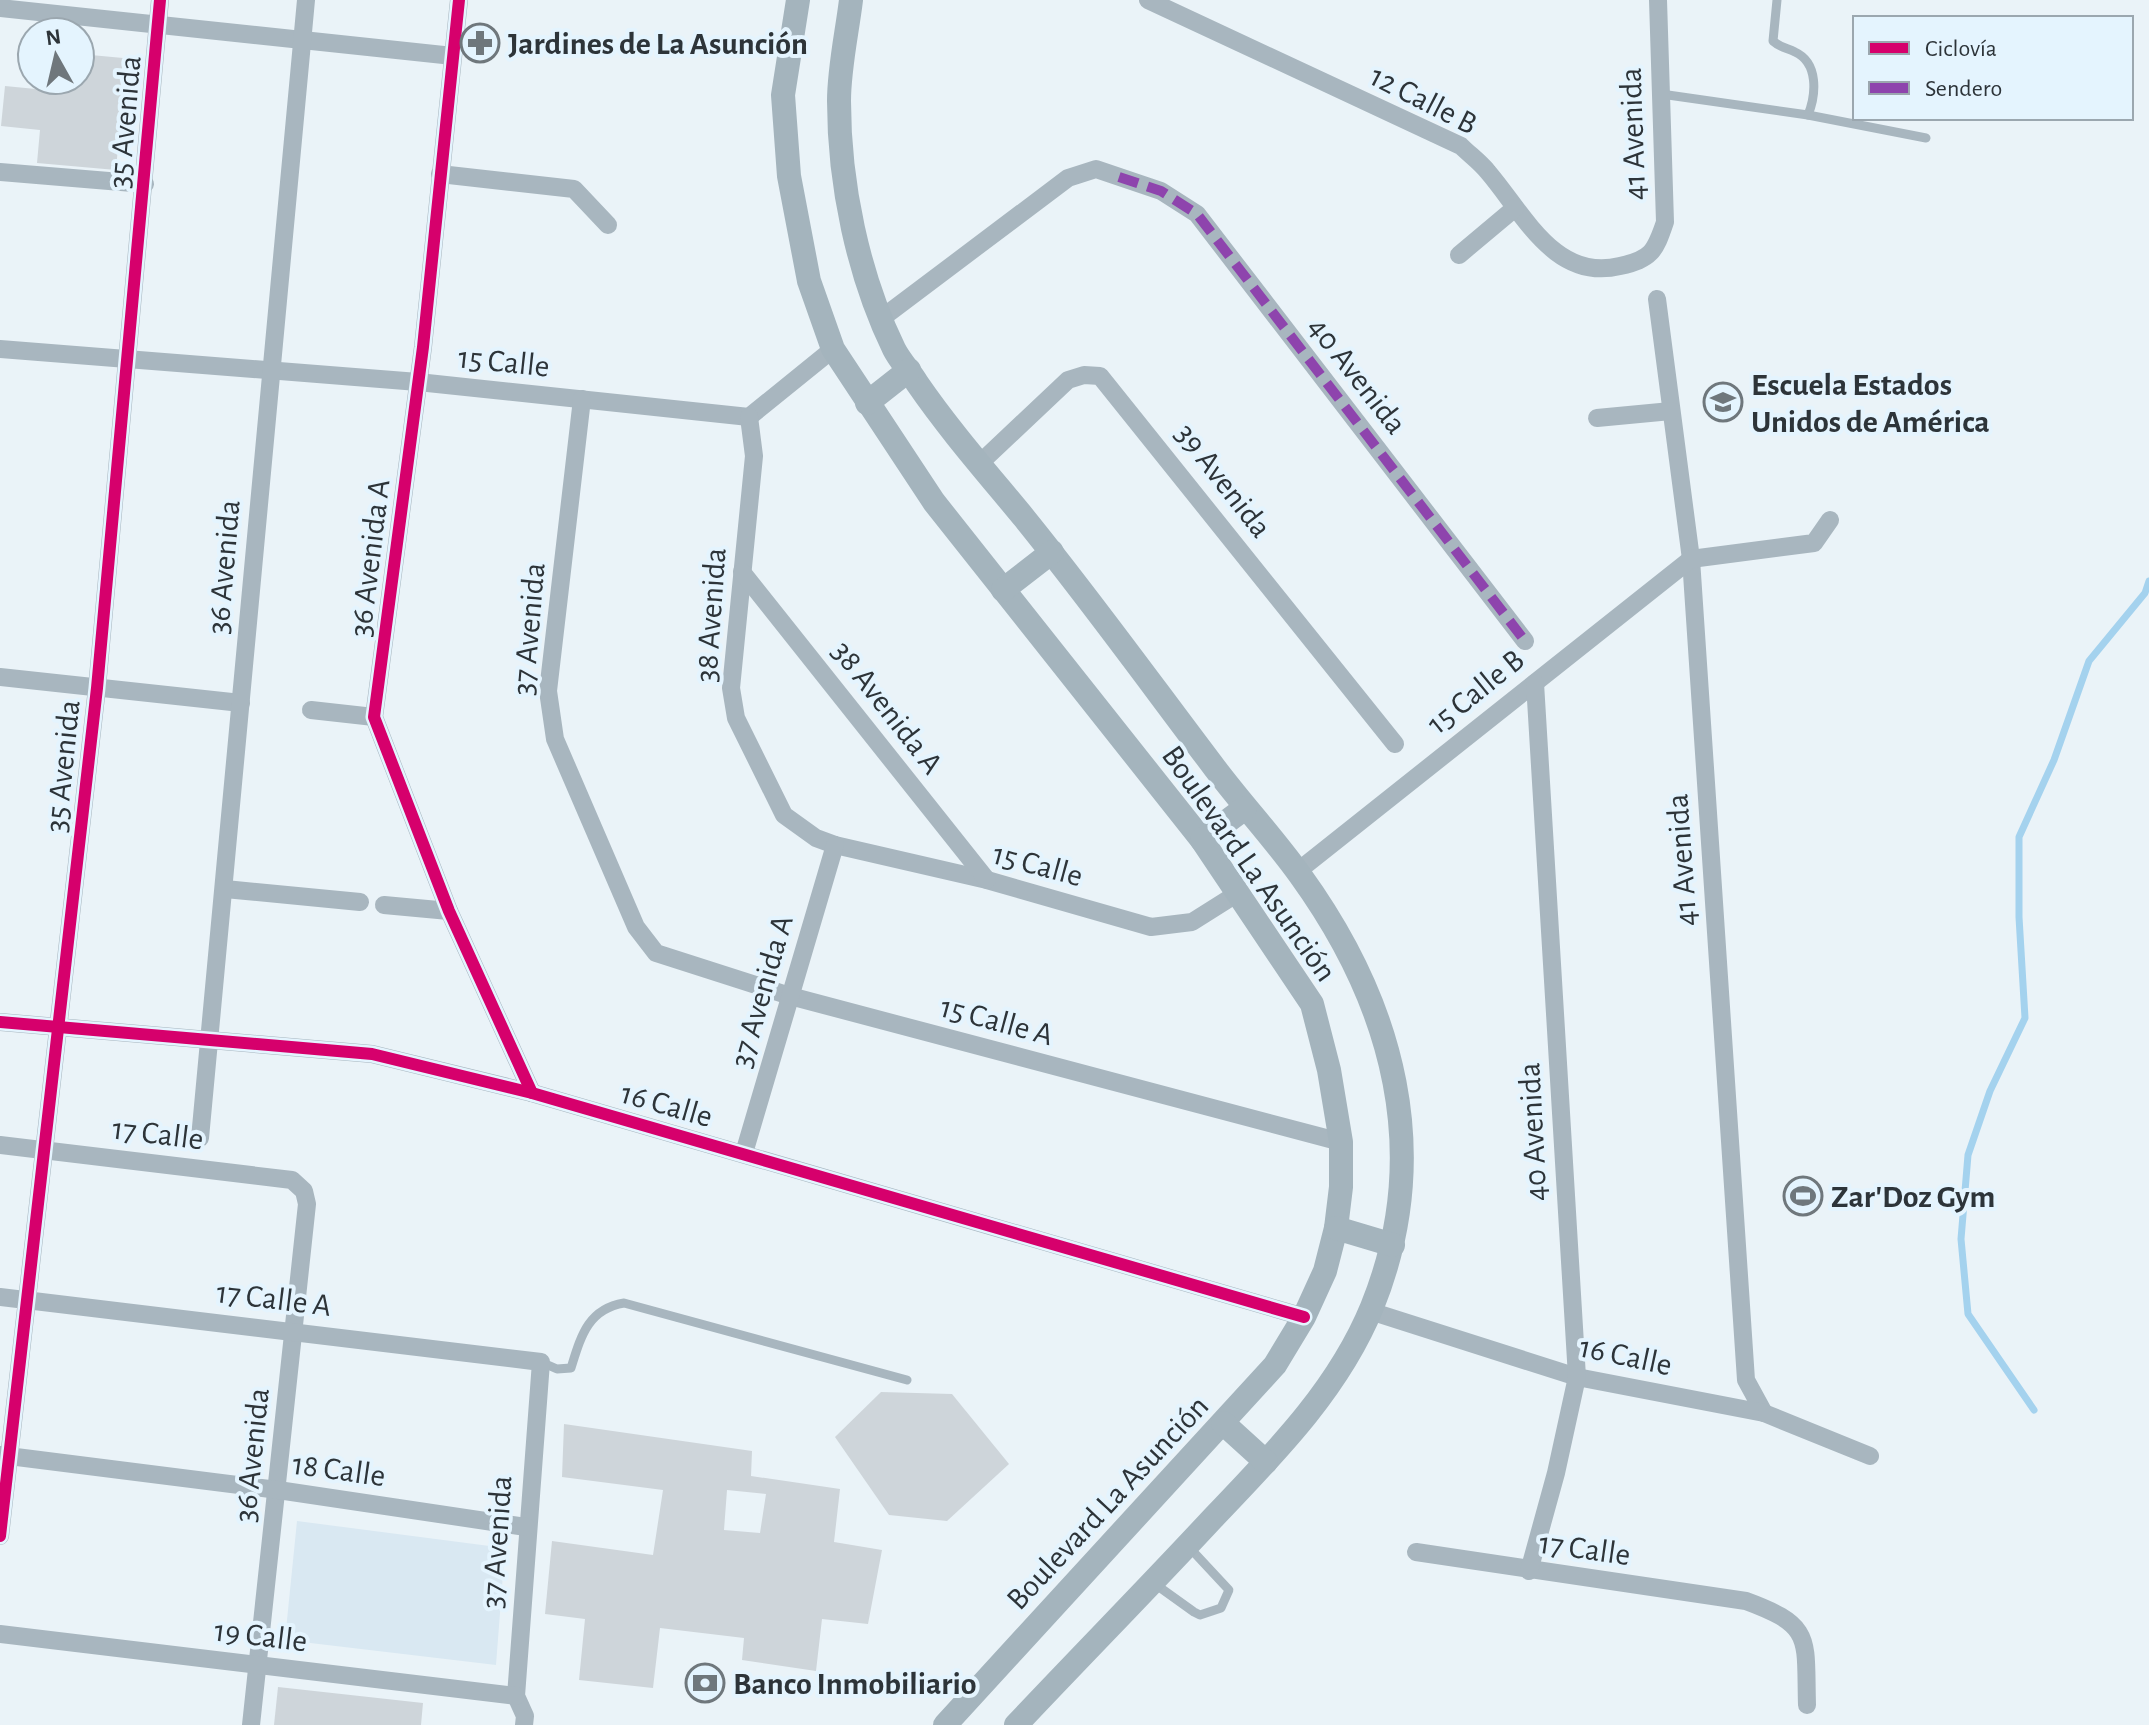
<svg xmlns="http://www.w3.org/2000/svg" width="2149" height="1725" viewBox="0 0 2149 1725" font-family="'Alegreya Sans',sans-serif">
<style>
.built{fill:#d9e8f2}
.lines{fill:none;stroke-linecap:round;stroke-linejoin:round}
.stream{stroke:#a4d2ee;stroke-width:7}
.building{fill:#ced5da;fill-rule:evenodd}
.service{stroke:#a8b6bf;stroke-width:9}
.minor{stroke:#a8b6bf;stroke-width:18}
.secondary{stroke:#a4b4bd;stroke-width:24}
.quiet{stroke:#8e44ad;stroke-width:10;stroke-dasharray:20 10;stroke-linecap:butt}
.cycleway-casing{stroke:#e4f4fe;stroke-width:17}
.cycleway{stroke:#d6006c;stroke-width:12}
.labels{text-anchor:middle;stroke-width:8;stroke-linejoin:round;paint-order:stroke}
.poi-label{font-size:32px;font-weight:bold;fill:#2d3439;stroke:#e4f4fe;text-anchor:start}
.street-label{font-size:32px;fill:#2d3439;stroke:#e4f4fe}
</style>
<rect width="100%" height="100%" fill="#eaf3f8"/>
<path class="built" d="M297,1521L505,1548L496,1665L285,1640Z"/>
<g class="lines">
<path class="stream" d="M2034,1410L1968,1314L1961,1239L1968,1155L1990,1091L2025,1018L2019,917V837L2054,760L2089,661L2145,593L2149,581"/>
</g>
<g class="building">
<path d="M80,54L123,58L120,94L129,95L125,136L119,135L116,170L37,163L40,130L1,126L5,86L46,90L47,80H80Z"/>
<path d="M881,1392L952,1394L1009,1464L947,1521L889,1515L835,1437Z"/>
<path d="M564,1424L752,1451L751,1476L840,1489L834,1542L882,1550L868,1624L822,1619L816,1671L742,1660L744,1638L660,1628L653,1688L579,1680L585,1619L545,1614L552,1541L653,1555L663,1490L562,1477ZM727,1490L766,1494L760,1533L724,1530Z"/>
<path d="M278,1687L423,1703L421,1725H274Z"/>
</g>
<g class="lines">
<g class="service">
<path d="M1777,0L1773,41C1781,48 1787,48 1795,52C1819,63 1816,95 1808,115"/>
<path d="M1661,94L1808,115L1926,138"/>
<path d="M541,1362L557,1369L571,1368C581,1336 588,1309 624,1303L907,1380"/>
<path d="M1155,1584L1194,1612L1200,1615L1221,1608L1229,1590L1188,1546"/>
</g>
<g class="minor">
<path d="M459,0L423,347L374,717L449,911L532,1093"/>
<path d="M1148,0L1461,146C1470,155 1480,162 1488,172C1524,214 1555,282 1620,266C1651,259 1655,252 1665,222L1658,0"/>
<path d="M0,8L453,56"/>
<path d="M0,172L145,184"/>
<path d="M440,174L574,189L608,225"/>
<path d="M1459,255L1515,208"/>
<path d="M1657,299L1691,559L1746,1380L1764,1413"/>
<path d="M882,318L1068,178L1096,169L1161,191L1197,214L1525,641"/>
<path d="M0,349L418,382L749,417L833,349"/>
<path d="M582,399L548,691L555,739L636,927L656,953L790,996L1341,1142"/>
<path d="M749,417L754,456L731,688L736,718L784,815L816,838L835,845L987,880L1151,927L1192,922L1238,893"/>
<path d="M1597,418L1671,411"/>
<path d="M979,464L1068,380L1084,375L1100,376L1395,744"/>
<path d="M742,572L987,880"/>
<path d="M0,677L241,703"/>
<path d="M311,710L374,717"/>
<path d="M1298,871L1691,559L1814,543L1830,520"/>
<path d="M225,889L360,902"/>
<path d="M384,905L449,911"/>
<path d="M0,1022L372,1054L532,1093L1304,1317"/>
<path d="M200,1138L306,0"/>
<path d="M0,1145L292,1180L304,1191L307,1204L251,1725"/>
<path d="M744,1153L835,845"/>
<path d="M0,1297L541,1362L516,1696L525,1716L524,1725"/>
<path d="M1370,1311L1577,1377L1764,1413L1870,1456"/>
<path d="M0,1455L278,1490L526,1527"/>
<path d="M0,1536L97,688L160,0"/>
<path d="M1416,1552L1746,1601C1814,1626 1805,1638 1807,1705"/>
<path d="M1529,1571L1556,1473L1577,1377L1535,683"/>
<path d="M0,1634L516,1696"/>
</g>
<g class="secondary">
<path d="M798,0L783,95L789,176L809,281L833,349L934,502L1202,840L1312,1004L1329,1070L1341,1142V1187L1336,1228L1325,1271L1304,1317L1275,1365L945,1725"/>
<path d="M851,0C847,33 839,68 839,101C839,184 858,275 894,349C900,361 910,371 917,383C950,431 988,474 1025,519C1089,598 1149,681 1211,763C1239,801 1272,836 1300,875C1394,1005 1434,1154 1372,1307C1338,1390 1274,1454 1213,1518C1148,1588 1081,1656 1016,1725"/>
<path d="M867,403L909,370"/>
<path d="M1003,590L1052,552"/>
<path d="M1202,840L1245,808"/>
<path d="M1336,1228L1393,1245"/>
<path d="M1223,1423L1266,1462"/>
</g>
<path class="quiet" d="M1119,177L1161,191L1197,214L1525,641"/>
<defs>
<g id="cycleway">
<path d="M459,0L423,347L374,717L449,911L532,1093"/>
<path d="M0,1022L372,1054L532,1093L1304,1317"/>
<path d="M0,1536L97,688L160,0"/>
</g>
</defs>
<use href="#cycleway" class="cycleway-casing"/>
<use href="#cycleway" class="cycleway"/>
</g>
<defs>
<symbol id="pharmacy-ring" viewBox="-11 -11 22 22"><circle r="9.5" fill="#e4f4fe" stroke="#6f777c" stroke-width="1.5"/><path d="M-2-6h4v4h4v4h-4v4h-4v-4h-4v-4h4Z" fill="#6f777c"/></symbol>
<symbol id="school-ring" viewBox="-11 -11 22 22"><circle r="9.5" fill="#e4f4fe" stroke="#6f777c" stroke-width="1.5"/><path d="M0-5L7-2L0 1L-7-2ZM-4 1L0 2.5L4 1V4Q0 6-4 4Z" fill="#6f777c"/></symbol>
<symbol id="stadium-ring" viewBox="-11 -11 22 22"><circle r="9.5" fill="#e4f4fe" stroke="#6f777c" stroke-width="1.5"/><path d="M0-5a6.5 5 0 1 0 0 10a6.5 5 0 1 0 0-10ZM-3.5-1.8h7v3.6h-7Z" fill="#6f777c"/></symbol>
<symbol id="bank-ring" viewBox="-11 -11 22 22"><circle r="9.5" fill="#e4f4fe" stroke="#6f777c" stroke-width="1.5"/><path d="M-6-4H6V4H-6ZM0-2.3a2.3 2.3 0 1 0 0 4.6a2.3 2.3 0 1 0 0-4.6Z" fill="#6f777c"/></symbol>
</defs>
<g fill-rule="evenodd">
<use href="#pharmacy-ring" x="458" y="21" width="44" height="44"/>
<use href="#school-ring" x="1701" y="380" width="44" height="44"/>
<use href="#stadium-ring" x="1781" y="1174" width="44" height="44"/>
<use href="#bank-ring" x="683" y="1661" width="44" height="44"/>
</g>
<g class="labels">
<g class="poi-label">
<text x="508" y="54">Jardines de La Asunción</text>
<text x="1751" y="395">Escuela Estados<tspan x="1751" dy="37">Unidos de América</tspan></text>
<text x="1831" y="1207">Zar'Doz Gym</text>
<text x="733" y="1694">Banco Inmobiliario</text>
</g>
<g class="street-label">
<text transform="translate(1424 99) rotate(27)" y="11">12 Calle B</text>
<text transform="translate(124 122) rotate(-85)" y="11">35 Avenida</text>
<text transform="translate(1632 134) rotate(-92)" y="11">41 Avenida</text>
<text transform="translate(504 361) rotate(6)" y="11">15 Calle</text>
<text transform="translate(1358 375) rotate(52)" y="11">40 Avenida</text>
<text transform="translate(1224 480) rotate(52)" y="11">39 Avenida</text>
<text transform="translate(369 558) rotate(-83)" y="11">36 Avenida A</text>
<text transform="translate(223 567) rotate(-85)" y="11">36 Avenida</text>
<text transform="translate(710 615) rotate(-86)" y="11">38 Avenida</text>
<text transform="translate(528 629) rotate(-85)" y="11">37 Avenida</text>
<text transform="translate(1475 691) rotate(-39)" y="11">15 Calle B</text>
<text transform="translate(888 707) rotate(52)" y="11">38 Avenida A</text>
<text transform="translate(62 766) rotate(-84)" y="11">35 Avenida</text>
<text transform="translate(1681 860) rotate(-94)" y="11">41 Avenida</text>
<text transform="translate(1250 863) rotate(55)" y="11">Boulevard La Asunción</text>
<text transform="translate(1038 864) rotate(15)" y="11">15 Calle</text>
<text transform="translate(761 991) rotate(-74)" y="11">37 Avenida A</text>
<text transform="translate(997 1020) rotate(15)" y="11">15 Calle A</text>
<text transform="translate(667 1104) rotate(16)" y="11">16 Calle</text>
<text transform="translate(1532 1132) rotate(-93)" y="11">40 Avenida</text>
<text transform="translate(158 1133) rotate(7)" y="11">17 Calle</text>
<text transform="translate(274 1298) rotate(7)" y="11">17 Calle A</text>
<text transform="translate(1626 1355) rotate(12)" y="11">16 Calle</text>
<text transform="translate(251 1455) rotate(-84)" y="11">36 Avenida</text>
<text transform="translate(339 1469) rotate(8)" y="11">18 Calle</text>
<text transform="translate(1107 1502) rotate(-47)" y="11">Boulevard La Asunción</text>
<text transform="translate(496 1542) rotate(-86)" y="11">37 Avenida</text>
<text transform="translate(1585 1548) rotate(8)" y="11">17 Calle</text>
<text transform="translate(261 1635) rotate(7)" y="11">19 Calle</text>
</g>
</g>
<rect x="1853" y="16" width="280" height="104" fill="#e4f4fe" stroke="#9ba7af" stroke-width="2"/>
<rect x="1869" y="42" width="40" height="12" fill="#d6006c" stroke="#9ba7af" stroke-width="2"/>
<text x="1925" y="56" font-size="24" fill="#2d3439">Ciclovía</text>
<rect x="1869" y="82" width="40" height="12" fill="#8e44ad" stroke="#9ba7af" stroke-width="2"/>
<text x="1925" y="96" font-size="24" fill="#2d3439">Sendero</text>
<g transform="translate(56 56) rotate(352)"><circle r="38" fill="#e4f4fe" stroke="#9ba7af" stroke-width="2"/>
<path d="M0-6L14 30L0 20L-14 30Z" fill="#6f777c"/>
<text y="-12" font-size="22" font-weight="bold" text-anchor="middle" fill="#2d3439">N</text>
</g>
</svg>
